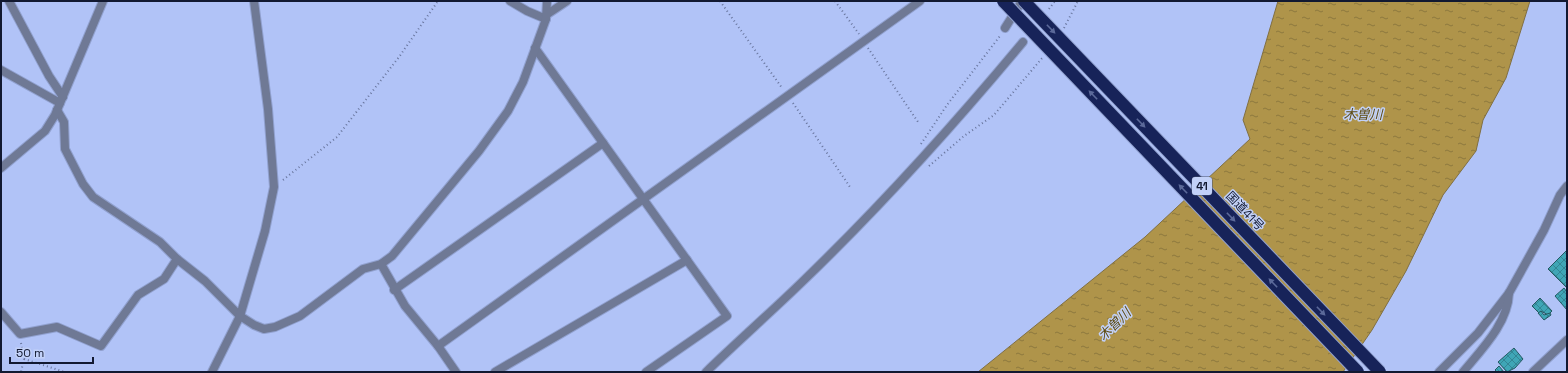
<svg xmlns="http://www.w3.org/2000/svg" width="1568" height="373" viewBox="0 0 1568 373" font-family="'Space Grotesk','Noto Sans JP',sans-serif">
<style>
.water{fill:url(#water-ripples);stroke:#806f42}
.building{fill:url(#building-cross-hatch);stroke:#245962}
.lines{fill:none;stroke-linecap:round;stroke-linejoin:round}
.street-casing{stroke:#91a1cf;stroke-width:10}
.path{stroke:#69769e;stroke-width:2;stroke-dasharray:1 3;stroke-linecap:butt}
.street{stroke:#6f7995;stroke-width:8}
.highway-bridge-casing{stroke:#91a1cf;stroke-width:14;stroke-linecap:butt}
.highway-bridge{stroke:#172359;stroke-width:12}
.oneway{fill:#5b6999}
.labels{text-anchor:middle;stroke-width:3;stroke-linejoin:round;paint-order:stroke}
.shield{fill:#c2d1f8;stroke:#47506d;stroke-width:1}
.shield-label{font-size:11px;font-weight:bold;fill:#121931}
.street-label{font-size:12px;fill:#121931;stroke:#c2d1f8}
.water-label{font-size:13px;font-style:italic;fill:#5e4b11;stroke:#c2d1f8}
</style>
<defs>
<pattern id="water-ripples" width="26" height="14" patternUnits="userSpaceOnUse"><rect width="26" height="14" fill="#af944a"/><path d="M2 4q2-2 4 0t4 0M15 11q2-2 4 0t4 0" fill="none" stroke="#8d783e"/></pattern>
<pattern id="building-cross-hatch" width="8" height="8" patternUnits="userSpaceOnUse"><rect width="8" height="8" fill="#3fa6b6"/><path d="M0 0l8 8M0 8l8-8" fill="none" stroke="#338695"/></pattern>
</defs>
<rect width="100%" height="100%" fill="#b1c3f7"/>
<path class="water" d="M1278,1H1530L1506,78L1483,120L1476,151L1443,195L1406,271L1372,330L1343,372H978L1145,237L1250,139L1243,120Z"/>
<g class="building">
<path d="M1566,251L1567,253V288L1548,269Z"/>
<path d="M1564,288L1567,292V310L1555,296Z"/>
<path d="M1540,298L1552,311L1548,315L1541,311L1539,313L1532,306Z"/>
<path d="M1541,311L1544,315L1550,313L1551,315L1544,320L1538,313Z"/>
<path d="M1514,348L1523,359L1515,368L1507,372L1498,362Z"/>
<path d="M1499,366L1504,372H1497L1495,370Z"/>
</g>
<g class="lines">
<defs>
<g id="street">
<path d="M9,1L49,76L63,97"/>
<path d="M510,1L527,11L546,19"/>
<path d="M546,15L567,1"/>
<path d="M1005,28L1022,1"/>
<path d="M535,48L727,316L646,372"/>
<path d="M1,70L60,103"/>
<path d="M57,110L64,122L65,149L83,184L93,197L160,242L177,259L205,281L240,316L254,325L264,329L275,327L300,316L363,269L381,264L392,256L479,151L508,111L523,82L546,19L547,1"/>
<path d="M1,168L45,131L55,115L103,1"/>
<path d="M381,264L405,306L438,346L456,372"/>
<path d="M394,290L603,143"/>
<path d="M1,312L20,334L57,327L101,346L138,295L164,279L177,259"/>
<path d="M438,346L920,1"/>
<path d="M212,372L240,316L265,231L274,187L268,109L254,1"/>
<path d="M495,372L687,260"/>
<path d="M706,372C737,342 770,313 801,283C880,207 953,126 1023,42"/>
<path d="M1439,372L1478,333L1509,293L1544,230L1560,195L1567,186"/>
<path d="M1463,372C1482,349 1508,323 1509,293"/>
<path d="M1533,372L1567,340"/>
</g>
</defs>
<use href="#street" class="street-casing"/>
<g class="path">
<path d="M720,1L782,88"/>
<path d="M835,1L859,34"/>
<path d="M1049,9L1055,1"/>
<path d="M1064,28L1078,1"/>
<path d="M868,48L918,122"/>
<path d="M793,103L850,187"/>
<path d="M921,144L947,105L1000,36"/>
<path d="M929,166L964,136L994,115L1043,57"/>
<path d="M283,180L337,137L399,57L438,1"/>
<path d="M21,343L24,359L21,372"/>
<path d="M24,359L65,372"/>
</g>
<use href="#street" class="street"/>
<defs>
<g id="highway-bridge">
<path d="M1003,1L1358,372"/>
<path d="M1024,1L1380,372"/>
</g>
</defs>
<use href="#highway-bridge" class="highway-bridge-casing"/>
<use href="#highway-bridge" class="highway-bridge"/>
</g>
<defs><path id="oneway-solid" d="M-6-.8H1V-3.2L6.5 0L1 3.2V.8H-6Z"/></defs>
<g class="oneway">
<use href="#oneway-solid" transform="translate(1051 29) rotate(46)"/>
<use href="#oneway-solid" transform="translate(1093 95) rotate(-134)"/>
<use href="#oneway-solid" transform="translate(1141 123) rotate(46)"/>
<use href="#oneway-solid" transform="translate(1183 189) rotate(-134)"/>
<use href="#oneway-solid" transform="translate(1231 217) rotate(46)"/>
<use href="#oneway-solid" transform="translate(1273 283) rotate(-134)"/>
<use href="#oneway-solid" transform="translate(1321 311) rotate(46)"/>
</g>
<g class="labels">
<rect class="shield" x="1192" y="177" width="20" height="18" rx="3"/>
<g class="shield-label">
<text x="1202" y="190">41</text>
</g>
<g class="street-label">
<text transform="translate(1245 211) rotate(46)" y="4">国道41号</text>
</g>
<g class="water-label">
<text x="1363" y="119">木曽川</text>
<text transform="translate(1114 324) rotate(-44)" y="5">木曽川</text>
</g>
</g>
<rect width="1568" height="373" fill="none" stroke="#121931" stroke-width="4"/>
<path d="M10 357v6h83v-6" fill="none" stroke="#121931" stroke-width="2"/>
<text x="16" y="357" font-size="12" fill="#121931" stroke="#c2d1f8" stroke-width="3" paint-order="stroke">50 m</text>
</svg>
